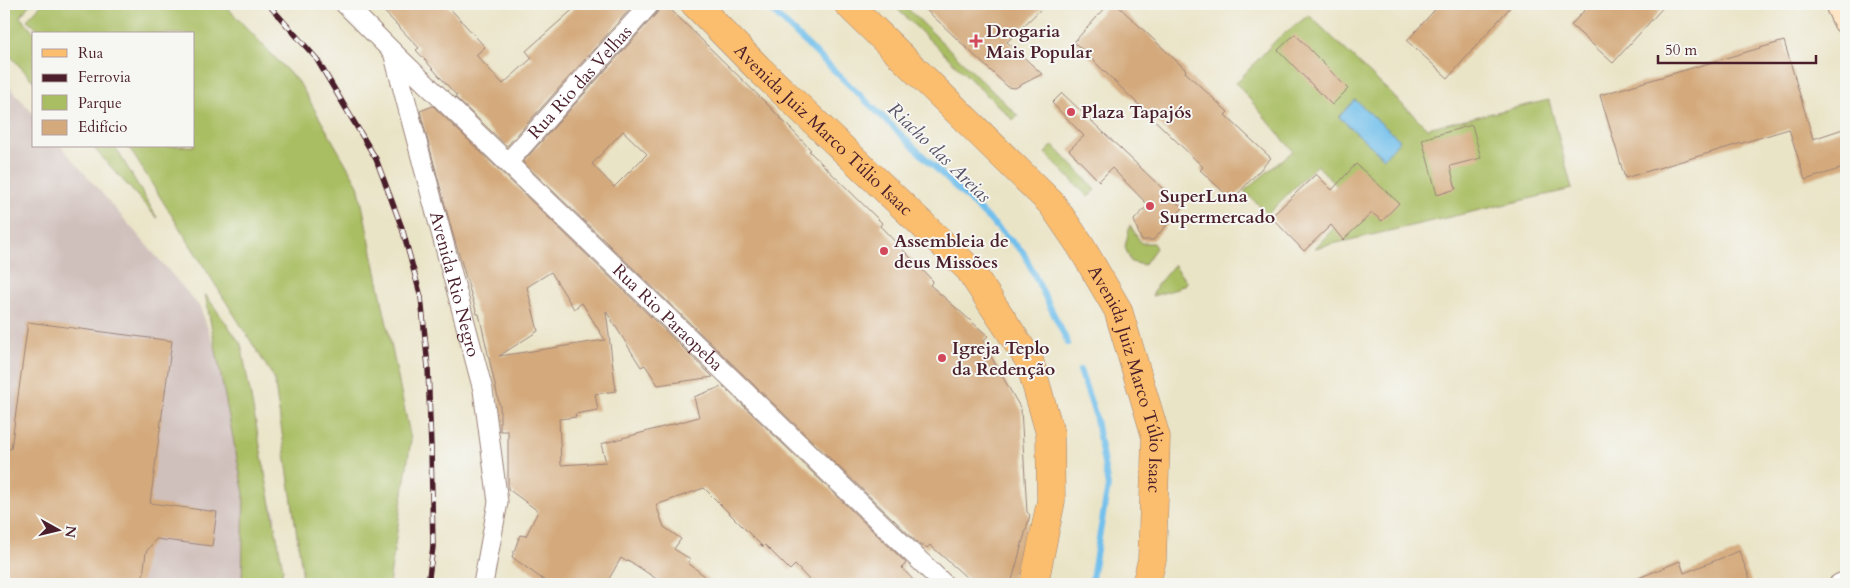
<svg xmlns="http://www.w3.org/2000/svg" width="1850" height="588" viewBox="0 0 1850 588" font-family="Cardo,serif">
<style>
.industrial{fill:#d0c0bc}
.green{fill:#a9be62;stroke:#7a6e46}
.water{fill:#72c0ec;stroke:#5e708c}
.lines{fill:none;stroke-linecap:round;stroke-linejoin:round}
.stream{stroke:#72c0ec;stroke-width:6}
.building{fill:#d4aa7d;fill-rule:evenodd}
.minor-casing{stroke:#9a8279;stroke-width:21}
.secondary-casing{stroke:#9a8279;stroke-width:28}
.primary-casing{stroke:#9a8279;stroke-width:29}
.minor{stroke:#fff;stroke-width:19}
.secondary{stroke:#fde5c5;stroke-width:26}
.primary{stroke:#fbbd6e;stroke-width:28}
.rail-casing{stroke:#4a1f2b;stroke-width:5.5}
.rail{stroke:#f6f6f2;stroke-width:4;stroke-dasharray:11;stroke-linecap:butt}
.poi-dot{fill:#d1495b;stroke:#f6f6f2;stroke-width:2}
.labels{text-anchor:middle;stroke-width:4;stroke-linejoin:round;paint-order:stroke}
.poi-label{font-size:18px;font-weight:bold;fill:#4a1f2b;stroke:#f6f6f2;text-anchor:start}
.street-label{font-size:18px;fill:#4a1f2b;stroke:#f6f6f2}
.water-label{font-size:19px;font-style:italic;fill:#564f65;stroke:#f6f6f2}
</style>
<rect width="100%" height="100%" fill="#f6f6f2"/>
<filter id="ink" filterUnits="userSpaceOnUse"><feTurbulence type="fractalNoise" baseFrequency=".02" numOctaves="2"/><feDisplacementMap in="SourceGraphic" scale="10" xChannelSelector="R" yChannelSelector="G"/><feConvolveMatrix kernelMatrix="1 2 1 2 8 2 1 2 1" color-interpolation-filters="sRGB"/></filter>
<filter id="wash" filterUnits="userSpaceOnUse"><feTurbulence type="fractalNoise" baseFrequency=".0096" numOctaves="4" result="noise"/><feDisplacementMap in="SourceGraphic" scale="20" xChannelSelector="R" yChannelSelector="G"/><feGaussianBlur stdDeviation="1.12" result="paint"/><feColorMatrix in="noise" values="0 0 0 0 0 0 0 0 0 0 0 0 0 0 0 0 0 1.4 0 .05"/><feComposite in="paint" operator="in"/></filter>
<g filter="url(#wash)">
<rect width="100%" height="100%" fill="#eae4c7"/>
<path class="industrial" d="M4,80L34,115V146H61L200,307L276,516L262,584H4Z"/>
<g class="green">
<path d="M4,4H30L20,17L36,34H34V82L4,49Z"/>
<path d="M42,4H224L300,84L358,185L411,440L389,584H300L302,570L274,378L128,146H194V34H45L27,20Z"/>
<path d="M892,4H903L1018,116L1013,120Z"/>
<path d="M1309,15L1427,128L1549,100L1572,189L1315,248L1355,205L1317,165L1268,214L1244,191L1293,151L1236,83L1277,39Z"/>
<path d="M1053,145L1096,190L1088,197L1045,153Z"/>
<path d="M92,146H115L157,218Z"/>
<path d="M1130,225L1141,243H1153L1156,248L1144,265L1131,262L1125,247Z"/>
<path d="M1174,265L1187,283L1177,289L1152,296L1157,285Z"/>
<path d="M205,294L241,344L283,569L280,584H242L244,494Z"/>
</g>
<path class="water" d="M1355,100L1400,140L1384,158L1339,117Z"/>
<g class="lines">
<g class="stream">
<path d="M765,4L1023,252L1068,343"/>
<path d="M1080,370L1095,414L1108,486L1091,584"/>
</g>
</g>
<g id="blocks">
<g class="building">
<path d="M377,4H446L485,47L476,55L503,84L532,58L526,51L579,4H625L630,9L507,146L455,97L457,96L416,50L419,48Z"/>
<path d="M665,4L766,103L811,150L809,151L882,223L880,226L933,281L930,285L988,336L984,340L989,353L1021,409L1027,512L1030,515L1011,584H974L930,545L927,548L924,545L922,547L523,162ZM623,131L647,154L614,187L592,164Z"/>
<path d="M920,4H1046L1007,42L1042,74L1015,88L1008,87Z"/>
<path d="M1109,4H1116L1186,70L1185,72L1228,112L1225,115L1271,158L1232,200L1200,170L1203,167L1074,42Z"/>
<path d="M1440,4H1513L1448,78L1407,41Z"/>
<path d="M1590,4H1666L1613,63L1571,25Z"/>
<path d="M1295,34L1348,89L1332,105L1278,50Z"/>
<path d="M1784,41L1813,139L1846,128V167L1805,180L1789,129L1625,178L1600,95Z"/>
<path d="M1062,93L1183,208L1153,240H1141L1134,220L1148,205L1112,168L1099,181L1069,150L1084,136L1052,103Z"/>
<path d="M433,106L713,377L658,385L645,365L641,367L606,311L616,391L595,394L598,410L575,414L576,417L559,419L561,465L606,462L601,444L699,417L694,397L723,386L906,563L902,568L917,584H813L795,565L790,570L765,545L763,547L704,488L656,505L664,527L681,539L674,549L690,559L688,563L715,584H664L628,560L627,562L621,558L606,584H549L512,557L520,535L526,536L538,511L508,489V431H500V407L479,314H477L452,231L420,111ZM551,272L574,309L582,303L605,340L499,356L538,331L527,287Z"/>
<path d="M1472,125L1481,158L1450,166L1456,189L1437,195L1422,139Z"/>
<path d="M1356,164L1399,203L1382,221L1372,213L1343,240L1331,225L1304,251L1271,217L1316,174L1332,190Z"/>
<path d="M28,322L172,341L150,503L217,512L212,546L156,539L146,552L142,584H4V448L11,449Z"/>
<path d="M1739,551L1752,584H1624L1680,561L1684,573Z"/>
</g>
</g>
</g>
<g filter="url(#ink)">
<use href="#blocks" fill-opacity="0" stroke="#9a8279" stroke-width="1"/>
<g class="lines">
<defs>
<g id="minor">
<path id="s1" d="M345,4L393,52L483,390L498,502L483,584"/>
<path id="s2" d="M393,52L944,584"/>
<path id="s3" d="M509,161L650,4"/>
<path d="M1839,584L1846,581"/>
</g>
<path id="secondary" d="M1838,4L1846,21"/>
<g id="primary">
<path id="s4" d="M695,4L758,68L969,269L1029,360L1050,433L1051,501L1034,584"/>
<path id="s5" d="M848,4L1052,204L1080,245L1118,310L1156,437L1152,560L1146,584"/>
</g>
</defs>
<use href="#minor" class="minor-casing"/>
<use href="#secondary" class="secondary-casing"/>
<use href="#primary" class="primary-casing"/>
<use href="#minor" class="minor"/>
<use href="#secondary" class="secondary"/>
<use href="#primary" class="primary"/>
<defs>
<path id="rail" d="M268,4L316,58L376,159L402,228L421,297L428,367L431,447L433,547L428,584"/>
</defs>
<use href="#rail" class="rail-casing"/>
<use href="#rail" class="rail"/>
</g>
</g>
<g class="poi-dot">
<path d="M973.5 33.5h5v5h5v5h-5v5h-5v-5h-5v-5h5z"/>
<circle cx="1071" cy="112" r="5"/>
<circle cx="1150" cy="206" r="5"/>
<circle cx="884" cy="251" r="5"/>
<circle cx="942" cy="358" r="5"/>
</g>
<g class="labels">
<g class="poi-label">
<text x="986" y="37">Drogaria<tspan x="986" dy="21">Mais Popular</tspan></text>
<text x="1081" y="118">Plaza Tapajós</text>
<text x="1160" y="202">SuperLuna<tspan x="1160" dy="21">Supermercado</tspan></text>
<text x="894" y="247">Assembleia de<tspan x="894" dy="21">deus Missões</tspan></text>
<text x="952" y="354">Igreja Teplo<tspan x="952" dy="21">da Redenção</tspan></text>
</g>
<g class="street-label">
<text dy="6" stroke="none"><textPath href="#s3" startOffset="106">Rua Rio das Velhas</textPath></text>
<text dy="6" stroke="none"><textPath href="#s4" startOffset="180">Avenida Juiz Marco Túlio Isaac</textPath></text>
<text dy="6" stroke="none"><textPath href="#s1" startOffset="308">Avenida Rio Negro</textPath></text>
<text dy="6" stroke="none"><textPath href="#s2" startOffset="382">Rua Rio Paraopeba</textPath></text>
<text dy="6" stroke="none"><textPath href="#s5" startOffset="480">Avenida Juiz Marco Túlio Isaac</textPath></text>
</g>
<g class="water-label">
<text transform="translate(940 152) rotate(44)" y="7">Riacho das Areias</text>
</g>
</g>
<rect width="1850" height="588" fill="none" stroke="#f6f6f2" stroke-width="20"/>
<rect x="32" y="32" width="162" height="115" fill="#f6f6f2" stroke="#b1a0a2"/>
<rect x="42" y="49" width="25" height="8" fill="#fbbd6e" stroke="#b1a0a2"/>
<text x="78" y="58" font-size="15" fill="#4a1f2b">Rua</text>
<rect x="42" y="74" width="25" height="8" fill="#4a1f2b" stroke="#b1a0a2"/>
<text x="78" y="82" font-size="15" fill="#4a1f2b">Ferrovia</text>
<rect x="42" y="95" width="25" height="15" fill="#a9be62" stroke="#b1a0a2"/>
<text x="78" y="108" font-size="15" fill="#4a1f2b">Parque</text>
<rect x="42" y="120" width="25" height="15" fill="#d4aa7d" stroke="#b1a0a2"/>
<text x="78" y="132" font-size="15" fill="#4a1f2b">Edifício</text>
<g transform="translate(58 530) rotate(98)" stroke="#f6f6f2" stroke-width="4" paint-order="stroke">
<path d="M0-4L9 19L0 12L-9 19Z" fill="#4a1f2b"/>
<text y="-8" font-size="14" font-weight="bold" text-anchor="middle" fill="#4a1f2b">N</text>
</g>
<path d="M1658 55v8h158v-8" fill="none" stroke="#4a1f2b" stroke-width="2.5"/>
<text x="1665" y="55" font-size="15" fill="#4a1f2b" stroke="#f6f6f2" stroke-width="4" paint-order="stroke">50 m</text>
</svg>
